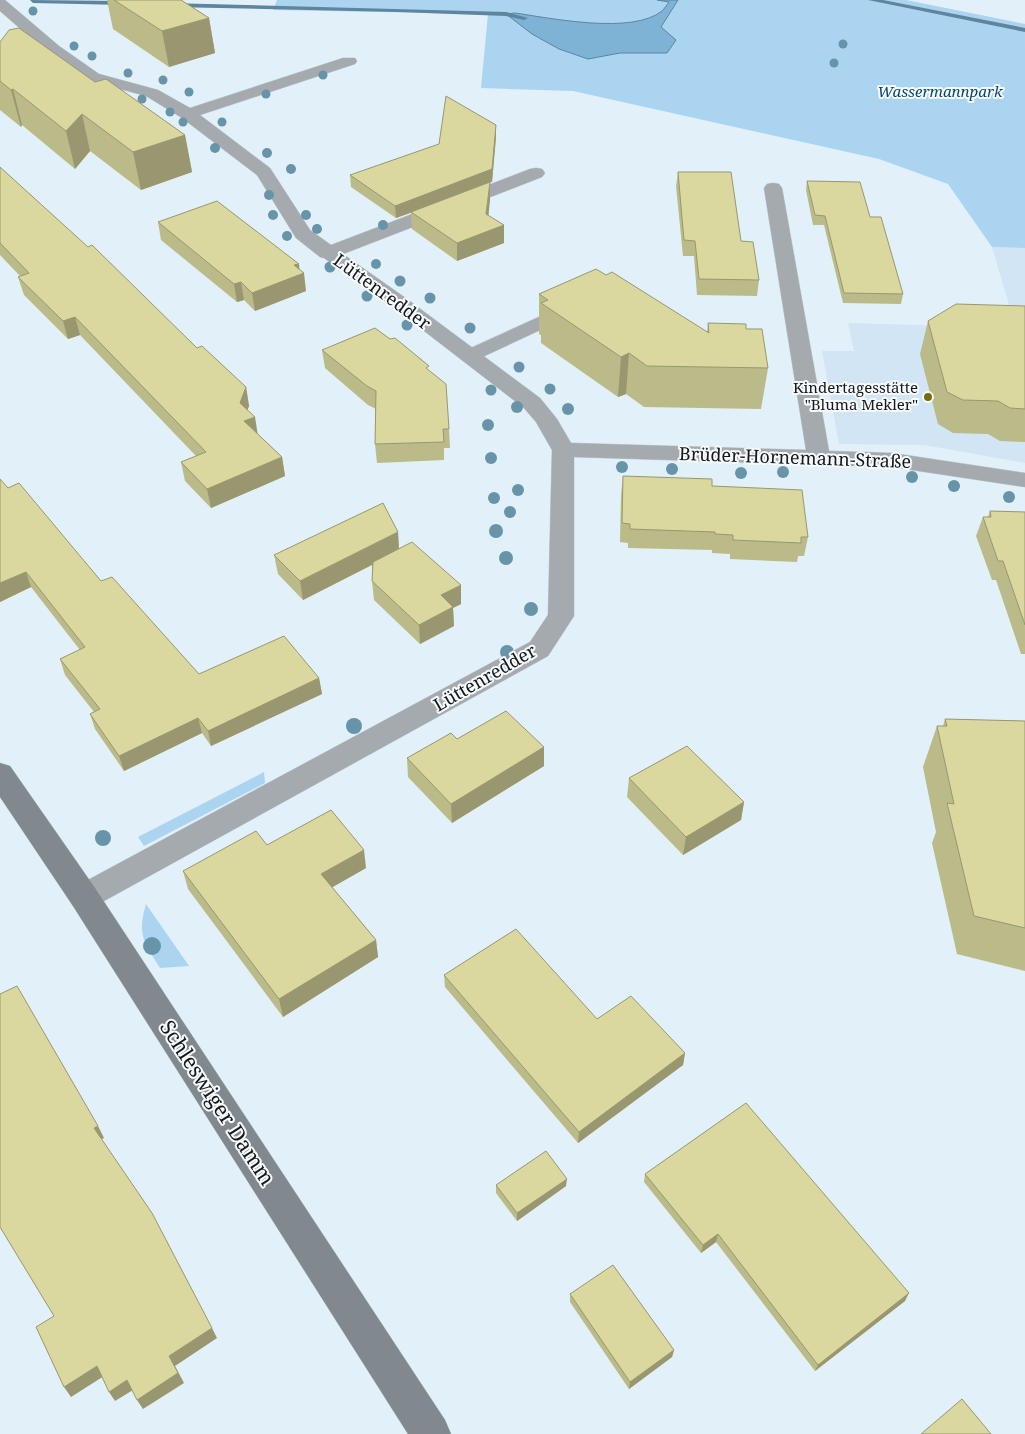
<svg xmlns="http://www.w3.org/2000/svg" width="1025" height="1434" viewBox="0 0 1025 1434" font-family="'Noto Serif',serif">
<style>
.built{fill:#d1e5f4}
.green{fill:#abd4f1}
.water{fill:#7fb3d6;stroke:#5f849e}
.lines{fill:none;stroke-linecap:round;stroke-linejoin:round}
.stream{fill:#5f849e;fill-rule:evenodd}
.lane-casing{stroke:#c1cdd6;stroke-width:1}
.street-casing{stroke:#c1cdd6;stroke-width:1}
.secondary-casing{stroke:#c1cdd6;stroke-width:1}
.lane{fill:#a4aaae;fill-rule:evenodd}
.street{fill:#a4aaae;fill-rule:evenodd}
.secondary{fill:#81898f;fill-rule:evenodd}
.tree{fill:#6894aa}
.wall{fill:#bbba89}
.shaded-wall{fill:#99976f}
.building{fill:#dad89f;stroke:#99976f}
.poi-dot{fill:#726e0d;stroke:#f8fbfd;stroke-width:2}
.labels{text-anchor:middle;stroke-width:4;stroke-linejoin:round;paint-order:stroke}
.far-park-label{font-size:15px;font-style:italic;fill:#04486a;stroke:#f8fbfd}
.far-poi-label{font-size:15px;fill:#14181c;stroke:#f8fbfd;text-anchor:end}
.street-label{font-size:18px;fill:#14181c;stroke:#f8fbfd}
.near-street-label{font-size:21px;fill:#14181c;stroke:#f8fbfd}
</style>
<rect width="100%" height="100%" fill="#e2f0f9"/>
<path class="built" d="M992,247L1025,248V463L924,445L839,444L822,351H854L848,323L1016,328Z"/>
<g class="green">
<path d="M277,0H906L1025,24V248L992,247L948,184L879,159L573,91L481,88L488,14L273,10Z"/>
<path d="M264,772L265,783L144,846L138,837Z"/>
<path d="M146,904L189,966L160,968C144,942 137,935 146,904Z"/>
</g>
<path class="water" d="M657,0H678L661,27L676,40L667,53H620L588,59L559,49L532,34L506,14L515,13C550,18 632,35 662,11C664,9 667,5 669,2Z"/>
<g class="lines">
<g class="stream">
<path d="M30,0L124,1L128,3L124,5L33,3Z"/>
<path d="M868,0H883L1025,28V32Z"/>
<path d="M168,3L506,12L528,18L524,20L506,16L398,12L171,7H168Z"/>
</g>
<defs>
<path id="lane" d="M574,301L581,303L584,307L581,311L476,360L469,362L462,360L458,356L462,352Z"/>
<path id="street" d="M0,0H5L59,46L99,74L158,90L190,108L343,58H355L357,61L355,64L200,115L270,168L310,230L331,245L530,169L536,168L542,169L545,173L542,177L343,254L407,299L540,398L557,419L571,443L806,450L764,188L767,184L773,183L779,184L782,188L829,451L892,453L1025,473V487L892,467L574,457V616L548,656L95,906L84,910L73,906L69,897L73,888L530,642L548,615L552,450L536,422L524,408L393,307L324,258L320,257L296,238L257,175L182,118L146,96L87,80L47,52L0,11Z"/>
<path id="secondary" d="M0,763L10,766L95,888L445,1420L451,1434H408L73,906L0,797Z"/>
</defs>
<use href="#lane" class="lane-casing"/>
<use href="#street" class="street-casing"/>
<use href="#secondary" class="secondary-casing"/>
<use href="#lane" class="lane"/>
<use href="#street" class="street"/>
<use href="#secondary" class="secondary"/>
</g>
<g class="tree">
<circle cx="33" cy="11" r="4.5"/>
<circle cx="843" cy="44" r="4.5"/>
<circle cx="74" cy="46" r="4.5"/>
<circle cx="92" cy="56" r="4.5"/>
<circle cx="834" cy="63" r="4.5"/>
<circle cx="128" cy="73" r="4.5"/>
<circle cx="323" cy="75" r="4.5"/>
<circle cx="163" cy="80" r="4.5"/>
<circle cx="189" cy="92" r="4.5"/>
<circle cx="266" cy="94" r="4.5"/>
<circle cx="142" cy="99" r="4.5"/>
<circle cx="170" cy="112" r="4.5"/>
<circle cx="183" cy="122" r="4.5"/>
<circle cx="222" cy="122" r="4.5"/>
<circle cx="215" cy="148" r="5"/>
<circle cx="267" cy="153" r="5"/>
<circle cx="291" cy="169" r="5"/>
<circle cx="269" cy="195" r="5"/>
<circle cx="273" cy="215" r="5"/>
<circle cx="306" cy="215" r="5"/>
<circle cx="383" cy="225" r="5"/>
<circle cx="317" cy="229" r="5"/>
<circle cx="287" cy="236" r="5"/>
<circle cx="376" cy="264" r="5"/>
<circle cx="330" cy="267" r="5.5"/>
<circle cx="400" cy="281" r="5.5"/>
<circle cx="367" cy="296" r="5.5"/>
<circle cx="430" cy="298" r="5.5"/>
<circle cx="407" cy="325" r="5.5"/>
<circle cx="470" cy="328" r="5.5"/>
<circle cx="519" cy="367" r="5.5"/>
<circle cx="550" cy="389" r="5.5"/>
<circle cx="491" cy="390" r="5.5"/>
<circle cx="517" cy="407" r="6"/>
<circle cx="568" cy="409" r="6"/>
<circle cx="488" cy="425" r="6"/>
<circle cx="491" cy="458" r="6"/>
<circle cx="622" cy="467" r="6"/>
<circle cx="672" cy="469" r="6"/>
<circle cx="783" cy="472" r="6"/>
<circle cx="741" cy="473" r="6"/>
<circle cx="912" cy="477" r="6"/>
<circle cx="954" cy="486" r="6"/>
<circle cx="518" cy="490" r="6"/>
<circle cx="1009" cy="497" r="6"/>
<circle cx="494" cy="498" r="6"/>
<circle cx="510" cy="512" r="6"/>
<circle cx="496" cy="531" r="7"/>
<circle cx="506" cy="558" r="7"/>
<circle cx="531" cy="609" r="7"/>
<circle cx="507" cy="652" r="7"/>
<circle cx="354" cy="726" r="8"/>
<circle cx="103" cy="838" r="8"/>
<circle cx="152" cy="946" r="9"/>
</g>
<g class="wall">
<path d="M107,0H181L209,18L215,53L169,67L113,29Z"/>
<path d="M0,42L95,82L185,135L192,172L141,190L90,151L75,169L22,125L21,127L0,110Z"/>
<path d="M496,137L492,182H490V199L488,215L504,243L457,261L412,229L411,213L396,218L351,187L350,175Z"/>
<path d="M0,167L197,348L246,387L249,406L247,410L258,434L282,457L285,476L211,508L185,481L181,462L196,456L80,335L68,339L24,295L18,277L20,276L0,255Z"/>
<path d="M678,172L741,241L759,280L757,296L697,295L694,256H683L676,186Z"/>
<path d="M807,181L870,217L903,294L901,304L843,303L824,225H813L806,190Z"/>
<path d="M158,222L299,264V269L306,291L255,311L244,300L237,302L161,240Z"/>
<path d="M606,275L707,332L708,323L746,329L768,368L761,409L644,407L626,394L618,397L541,343V335L539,334V294Z"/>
<path d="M1025,306V442L1000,441L988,434L953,433L938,424L920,354L928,321Z"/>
<path d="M322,350L430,371L449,429L450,448H444V460L377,463L375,444L376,409L368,405L325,368Z"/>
<path d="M623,476L712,486L808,537L804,556H798L797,562L730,559V554L712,553V550L628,548V543L620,542L621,495Z"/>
<path d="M0,479L8,488L101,581L199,674L319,678L322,694L211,746L202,733L124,771L95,729L90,714L94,712L65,675L60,659L80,650L31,587L0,602Z"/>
<path d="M990,511L1025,512V654H1021L996,580H992L976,536L983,517H988Z"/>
<path d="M398,532L399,549L461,604L453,608L454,626L420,644L374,600L372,581V565L303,600L278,574L274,555Z"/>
<path d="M945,719L1025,721V971L957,954L932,843L936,832L923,767L937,726H943Z"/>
<path d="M457,739L544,747V766L452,823L408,777L407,758Z"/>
<path d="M629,778L744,802L741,820L683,855L627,797Z"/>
<path d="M267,845L366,868L332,887L376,940L378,957L283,1017L188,889L183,871Z"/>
<path d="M444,975L597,1019L685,1053L683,1065L578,1143L445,987Z"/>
<path d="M645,1174L905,1301L815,1371L716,1242L701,1253L644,1182Z"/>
<path d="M496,1185L566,1186L517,1221L496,1193Z"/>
<path d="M570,1294L674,1350L672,1357L629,1389L570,1302Z"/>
</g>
<g class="shaded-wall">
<path d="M209,18L215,53L169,67L162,31Z"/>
<path d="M13,89L22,125L21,127L11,90Z"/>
<path d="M82,114L90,151L75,169L66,131Z"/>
<path d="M496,125V137L492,182H490V199L487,231L504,225V243L457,261V243L486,214L490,182L396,218L395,206Z"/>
<path d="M185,135L192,172L141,190L133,152Z"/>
<path d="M299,264L300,274L304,273L306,291L255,311L252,293L294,265Z"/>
<path d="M241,282L244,300L237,302L234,284Z"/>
<path d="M75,317L80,335L68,339L63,321Z"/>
<path d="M629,353L626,394L618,397L621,357Z"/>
<path d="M246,387L249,406L243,422L240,403Z"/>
<path d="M255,417L258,436L244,421Z"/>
<path d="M282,457L285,476L211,508L207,489Z"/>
<path d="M398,532L399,551L303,600L300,581Z"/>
<path d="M26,572L31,587L0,602V583Z"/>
<path d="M461,585V604L453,608L454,626L420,644L419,625L441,595Z"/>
<path d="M319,678L322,694L211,746L208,731Z"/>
<path d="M198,718L202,733L124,771L119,756Z"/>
<path d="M544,747V766L452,823L451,804Z"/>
<path d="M744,802L741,820L683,855L686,837Z"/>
<path d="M364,850L366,868L324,892L321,874Z"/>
<path d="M376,940L378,957L283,1017L279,999Z"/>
<path d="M685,1053L683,1065L578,1143L579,1132Z"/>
<path d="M98,1126L104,1138L100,1140L94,1128Z"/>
<path d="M567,1179L566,1186L517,1221V1213Z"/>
<path d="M718,1234L716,1242L701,1253L703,1245Z"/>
<path d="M909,1293L905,1301L815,1371L818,1365Z"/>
<path d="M212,1328L217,1338L175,1366L184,1383L143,1409L137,1400L169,1356Z"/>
<path d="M674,1350L672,1357L629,1389L630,1382Z"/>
<path d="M97,1366L104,1376L71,1397L64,1387Z"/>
<path d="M127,1380L133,1390L115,1401L109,1392Z"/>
</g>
<g class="building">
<path d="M114,0H181L209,18L162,31Z"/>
<path d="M19,28L95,82L106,79L185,135L133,152L82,114L66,131L13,89L11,90L0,81V42L9,30Z"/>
<path d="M446,96L496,125L492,169L395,206L350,175L439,144Z"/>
<path d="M0,167L88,247L92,245L197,348L202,346L246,387L240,403L255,417L244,421L282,457L207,489L181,462L206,452L75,317L63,321L18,277L29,273L0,243Z"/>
<path d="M678,172H731L741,241L753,242L759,280L699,279L695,241L684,240Z"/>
<path d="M807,181L860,182L870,217H881L903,294L844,293L825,216L815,215Z"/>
<path d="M490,182L486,214L504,225L457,243L411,212Z"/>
<path d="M217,201L299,264L294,265L304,273L252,293L241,282L234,284L158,222Z"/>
<path d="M596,269L606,275L612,272L709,333L708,323L746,324V329H762L768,368L647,366L629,353L621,357L541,303L548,300L539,294Z"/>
<path d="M956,304L1025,306V409L1010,408L998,401L963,400L947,392L928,321Z"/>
<path d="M375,328L390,339L395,338L429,366L426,368L446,384L449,429H443L444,442L375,444L376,391L367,386L322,350Z"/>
<path d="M623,476L712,479V486L802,490L808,537H801V543L733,540V535L715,534V532L630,529V524L622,523Z"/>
<path d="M0,479L8,488L19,483L101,581L112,577L199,674L284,636L319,678L208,731L198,718L119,756L90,714L100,709L60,659L85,647L26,572L0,583Z"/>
<path d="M383,503L398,532L300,581L274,555Z"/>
<path d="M990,511L1025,512V625L1003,561H998L983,517H991Z"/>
<path d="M412,542L461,585L441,595L453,607L419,625L372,581L373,562Z"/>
<path d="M506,711L544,747L451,804L407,758L451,733L457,739Z"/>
<path d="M945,719L1025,721V928L974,916L947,803L954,804L937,726H947Z"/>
<path d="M687,746L744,802L686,837L629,778Z"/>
<path d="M331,810L364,850L321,874L376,940L279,999L183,871L256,831L267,845Z"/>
<path d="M516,929L597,1019L631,996L685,1053L579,1132L444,975Z"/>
<path d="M17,986L98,1126L94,1128L152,1213L212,1328L169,1356L178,1373L137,1400L127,1380L109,1392L97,1366L64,1387L36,1327L54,1316L0,1227V994Z"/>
<path d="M746,1103L909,1293L818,1365L718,1234L703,1245L645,1174Z"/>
<path d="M546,1151L567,1179L517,1213L496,1185Z"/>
<path d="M613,1265L674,1350L630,1382L570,1294Z"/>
<path d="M962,1399L991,1434H921Z"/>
</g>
<circle class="poi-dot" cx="928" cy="397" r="5"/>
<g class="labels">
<g class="far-park-label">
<text x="940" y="97">Wassermannpark</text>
</g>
<g class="far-poi-label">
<text x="918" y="393">Kindertagesstätte<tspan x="918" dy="17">"Bluma Mekler"</tspan></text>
</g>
<g class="street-label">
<text transform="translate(382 292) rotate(36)" y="6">Lüttenredder</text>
<text transform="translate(795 458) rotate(2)" y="6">Brüder-Hornemann-Straße</text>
<text transform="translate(485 678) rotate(-30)" y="6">Lüttenredder</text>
</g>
<g class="near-street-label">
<text transform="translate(217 1103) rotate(57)" y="7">Schleswiger Damm</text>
</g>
</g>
</svg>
